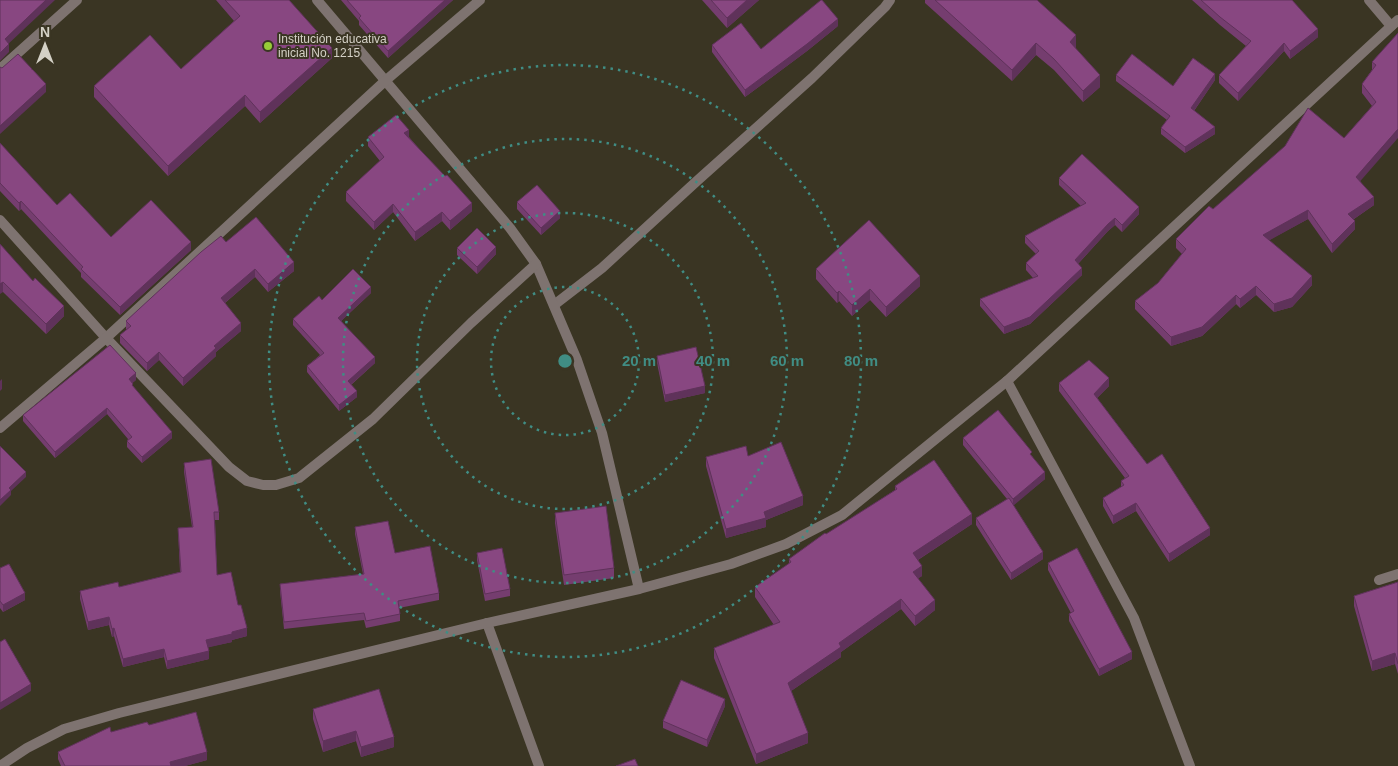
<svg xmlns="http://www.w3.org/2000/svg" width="1398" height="766" viewBox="0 0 1398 766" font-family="Arial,sans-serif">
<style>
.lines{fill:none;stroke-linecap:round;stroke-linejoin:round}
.service{stroke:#7e7370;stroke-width:10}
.minor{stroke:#7e7370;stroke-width:10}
.tertiary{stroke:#7e7370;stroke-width:10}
.wall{fill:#753d6f}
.shaded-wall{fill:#5f325a}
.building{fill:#884781;stroke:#5f325a}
.ring{fill:none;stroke:#408d84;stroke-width:2.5;stroke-dasharray:2.5 5}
.poi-dot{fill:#97cc38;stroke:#3a3523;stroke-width:2}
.labels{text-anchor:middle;stroke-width:4;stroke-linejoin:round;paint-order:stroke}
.poi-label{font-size:12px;fill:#d4d1c6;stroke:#3a3523;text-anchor:start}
.centre{fill:#408d84;stroke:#3a3523;stroke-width:2.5}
.ring-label{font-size:15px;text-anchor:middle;font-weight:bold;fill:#408d84;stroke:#3a3523;stroke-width:4;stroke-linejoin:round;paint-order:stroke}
</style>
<rect width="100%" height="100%" fill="#3a3523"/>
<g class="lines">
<path class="service" d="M554,305L602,268L698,180L812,78L885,7L890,0"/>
<g class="minor">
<path d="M317,0L510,228L536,264L577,360L602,433L639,589"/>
<path d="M1369,0L1391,26"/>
<path d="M0,69L77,0"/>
<path d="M0,220L106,338L229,467L247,481L263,485H276L299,478L373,419L471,323L536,264"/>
<path d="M1007,381L1134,618L1190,766"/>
<path d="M0,428L106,338L385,81L480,0"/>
<path d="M1379,580L1398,574"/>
<path d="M487,623L539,766"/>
</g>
<path class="tertiary" d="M0,766L27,748L64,729L119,713L487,623L639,589L731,564L786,544L842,515L1007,381L1398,20"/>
</g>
<g class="wall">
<path d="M216,0H289L332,58L260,123L245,106L168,176L94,97V86L181,69L234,21Z"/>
<path d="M341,0H453L388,58L359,25V21Z"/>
<path d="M702,0H759L727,28Z"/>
<path d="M925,0H1037L1076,47L1075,48L1100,87L1083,102L1054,70L1036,55L1012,81L925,3Z"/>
<path d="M1192,0H1292L1318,37L1290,59L1284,51L1238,101L1219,83V75L1246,46L1220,25Z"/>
<path d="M838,26L807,51L745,97L712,52V45L761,49Z"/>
<path d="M1398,33L1360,181L1374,205L1354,219L1355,229L1332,253L1308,219L1269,240L1312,285L1292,307L1274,312L1256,295L1240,308L1236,304L1202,336L1171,346L1135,309V301L1158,283L1182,254L1176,248V239L1213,209L1344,138L1372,106L1362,93V84L1372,70V62Z"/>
<path d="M1116,75L1173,86L1215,80L1194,111L1215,134L1185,153L1161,134V128L1167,120L1116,81Z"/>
<path d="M368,137H409L472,211L450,230L442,221L415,241L393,212L374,230L346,201V192L380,161L368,146Z"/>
<path d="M0,143L57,205L111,237L191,250L120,315L81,277V273L21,209L19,211L0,191Z"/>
<path d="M1059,178L1139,214L1122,232L1115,225L1108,231L1078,264L1082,275L1030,324L1004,334L980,306V299L1033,278L1026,270V263L1036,254L1025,243V236L1081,206L1059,185Z"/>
<path d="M517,202L560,218L541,235L517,209Z"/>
<path d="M226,242L294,271L268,292L255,277L225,303L241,331L216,352V356L183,386L159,360L147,371L120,343V335L127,330L126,329V321Z"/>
<path d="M0,244L64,316L46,334L3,292Z"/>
<path d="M457,248L496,254L477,274L457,255Z"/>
<path d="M816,269L920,286L886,317L870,300L852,316L839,301L837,303L816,279Z"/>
<path d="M371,293L341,321L375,363L351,385L357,397L339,411L307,372V366L320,355L293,325V319L322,300Z"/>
<path d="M657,356L705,393L665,402L657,363Z"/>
<path d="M136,380L132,383L133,386L172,438L142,463L127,447V441L128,439L107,414L55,458L23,421V415Z"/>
<path d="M1059,383L1109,386L1097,398L1147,464L1210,535L1169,562L1136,511L1113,524L1103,506V498L1121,487V481L1125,478L1059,391Z"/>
<path d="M963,438L1032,456L1045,479L1013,505L1043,559L1011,580L976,525V518L1007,499L963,445Z"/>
<path d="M748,456L803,505L766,520V527L726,538L706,466V457Z"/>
<path d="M184,463L219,512V520H215L217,575L238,605L247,636L232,640V642L208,647L209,659L167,669L164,657L123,667L114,636L112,637L109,625L88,630L80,599V591L119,587L180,572L178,528L192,527L184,472Z"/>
<path d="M895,486L972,524L918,560L922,576L918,578L935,610L915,626L901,609L841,652V657L791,691L808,743L756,764L714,658V648L774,625L755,597V587L789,564V559L895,490Z"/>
<path d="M555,513L614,568V578L564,585L555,523Z"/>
<path d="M355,527L395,553L439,593V600L399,608L400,614V621L366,628L364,620L284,629L280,591V584L363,574L355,534Z"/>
<path d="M477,553L510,589V596L485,601L477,560Z"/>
<path d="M1048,563L1132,659L1099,676L1069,621V614L1071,613L1048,570Z"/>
<path d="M0,568L25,600L3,612L0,608Z"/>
<path d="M1398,582V674L1395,664L1372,671L1354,606V596Z"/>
<path d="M725,706L707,747L663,728V721Z"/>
<path d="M313,709L394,747L361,757L356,741L323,752L313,719Z"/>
<path d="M149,725L207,760L185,766H61L58,759V752L111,732Z"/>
</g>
<g class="shaded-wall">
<path d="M46,0H55L5,47V39Z"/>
<path d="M445,0H453L388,58V51Z"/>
<path d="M747,0H759L727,28V18Z"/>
<path d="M838,19V26L807,51L745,97V90Z"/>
<path d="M1318,29V37L1290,59V51Z"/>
<path d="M1076,35V47L1070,53V42Z"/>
<path d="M1036,43V55L1012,81V70Z"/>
<path d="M1284,43V51L1238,101V93Z"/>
<path d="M9,44V52L0,61V53Z"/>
<path d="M332,48V58L260,123V112Z"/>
<path d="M1215,74V80L1191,115V108Z"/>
<path d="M1100,75V87L1083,102V91Z"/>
<path d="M46,84V92L0,134V126Z"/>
<path d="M245,95V106L168,176V166Z"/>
<path d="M1215,127V134L1185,153V147Z"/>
<path d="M1398,129V138L1356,186V177Z"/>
<path d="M409,130V138L404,133Z"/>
<path d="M1374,197V205L1348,223V214Z"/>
<path d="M21,201V209L19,211V203Z"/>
<path d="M472,203V211L450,230V221Z"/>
<path d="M393,204V212L374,230V222Z"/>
<path d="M1139,207V214L1122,232V225Z"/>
<path d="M1308,210V219L1263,244V235Z"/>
<path d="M560,211V218L541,235V228Z"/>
<path d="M442,212V221L415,241V232Z"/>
<path d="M1115,218V225L1108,231L1075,267V260L1108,224Z"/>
<path d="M1355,221V229L1332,253V244Z"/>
<path d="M191,242V250L120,315V307Z"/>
<path d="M496,247V254L477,274V267Z"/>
<path d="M294,262V271L268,292V284Z"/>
<path d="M1082,268V275L1030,324L1004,334V327Z"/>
<path d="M255,269V277L221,306V298Z"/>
<path d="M920,276V286L886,317V307Z"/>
<path d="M1312,276V285L1292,307L1274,312V304Z"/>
<path d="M3,282V292L0,294V284Z"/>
<path d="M1256,286V295L1240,308V299Z"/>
<path d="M371,287V293L338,324V318Z"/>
<path d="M870,289V300L852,316V305Z"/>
<path d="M839,291V301L837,303V293Z"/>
<path d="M1236,295V304L1202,336L1171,346V337Z"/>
<path d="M64,306V316L46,334V324Z"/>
<path d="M241,323V331L216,352V356L183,386V378L214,346Z"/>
<path d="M159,352V360L147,371V363Z"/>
<path d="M375,357V363L348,387V381Z"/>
<path d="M136,373V380L129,386V379Z"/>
<path d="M1109,378V386L1094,401V394Z"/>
<path d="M2,379V389L0,391V381Z"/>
<path d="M705,386V393L665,402V395Z"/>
<path d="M357,391V397L339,411V405Z"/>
<path d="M107,408V414L55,458V452Z"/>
<path d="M172,432V438L142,463V457Z"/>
<path d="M26,472V477L11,491V495L0,506V500L9,488Z"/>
<path d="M1045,472V479L1013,506V499Z"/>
<path d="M803,496V505L766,520V527L726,538V529L764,512Z"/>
<path d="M1136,503V511L1113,524V516Z"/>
<path d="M972,514V524L913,563V553Z"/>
<path d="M1210,528V535L1169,562V554Z"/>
<path d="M1043,552V559L1011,580V573Z"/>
<path d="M922,566V576L913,582V572Z"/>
<path d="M25,593V600L3,612V605Z"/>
<path d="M901,599V609L841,652V657L788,693V683L839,643Z"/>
<path d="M935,600V610L915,626V616Z"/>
<path d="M109,617V625L88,630V622Z"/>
<path d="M114,628V636L112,637V629Z"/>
<path d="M247,628V636L232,640V642L206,648V640Z"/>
<path d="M164,649V657L123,667V659Z"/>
<path d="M209,651V659L167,669V661Z"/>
<path d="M1132,652V659L1099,676V669Z"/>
<path d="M1395,653V664L1372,671V661Z"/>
<path d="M31,684V691L0,710V703Z"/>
<path d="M725,699V706L707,747V740Z"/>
<path d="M356,731V741L323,752V741Z"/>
<path d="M808,733V743L756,764V754Z"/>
<path d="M394,737V747L361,757V747Z"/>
<path d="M207,752V760L185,766H170V762Z"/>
</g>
<g class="building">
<path d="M0,0H46L5,39L9,44L0,53Z"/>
<path d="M225,0H289L332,48L260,112L245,95L168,166L94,86L150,35L181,69L240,16Z"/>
<path d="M347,0H445L388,51L359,18L361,16Z"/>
<path d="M711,0H747L727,18Z"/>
<path d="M821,0H822L838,19L807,44L745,90L712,45L741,23L761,49Z"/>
<path d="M935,0H1037L1076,35L1070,42L1100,75L1083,91L1054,59L1036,43L1012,70Z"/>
<path d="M1201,0H1292L1318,29L1290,51L1284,43L1238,93L1219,75L1251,41L1220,17Z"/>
<path d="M1398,33V129L1356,177L1374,197L1348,214L1355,221L1332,244L1308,210L1263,235L1312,276L1292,298L1274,304L1256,286L1240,299L1236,295L1202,327L1171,337L1135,301L1158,283L1186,249L1176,239L1209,206L1213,209L1285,146L1308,108L1344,138L1376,102L1362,84L1376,65L1372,62Z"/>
<path d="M18,54L46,84L0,126V67L2,68Z"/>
<path d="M1132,54L1173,86L1193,58L1215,74L1191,108L1215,127L1185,147L1161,128L1170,116L1116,75Z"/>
<path d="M396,115L409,130L404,133L445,176L447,175L472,203L450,221L442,212L415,232L393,204L374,222L346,192L384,157L368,137Z"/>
<path d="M0,143L57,205L70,193L111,237L151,200L191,242L120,307L81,269L83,267L21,201L19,203L0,183Z"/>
<path d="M1082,154L1139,207L1122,225L1115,218L1108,224L1075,260L1082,268L1030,317L1004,327L980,299L1038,276L1026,263L1039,251L1025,236L1086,203L1059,178Z"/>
<path d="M537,185L560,211L541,228L517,202Z"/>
<path d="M256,217L294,262L268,284L255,269L221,298L241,323L214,346L216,348L183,378L159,352L147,363L120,335L131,326L126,321L201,252L221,236L226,242Z"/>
<path d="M869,220L920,276L886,307L870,289L852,305L839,291L837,293L816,269Z"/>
<path d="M477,228L496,247L477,267L457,248Z"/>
<path d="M0,244L33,281L35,278L64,306L46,324L3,282L0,284Z"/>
<path d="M353,269L371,287L338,318L375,357L348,381L357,391L339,405L307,366L324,353L293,319L319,296L322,300Z"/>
<path d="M110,345L136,373L129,379L133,384L132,385L172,432L142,457L127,441L132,437L107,408L55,452L23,415Z"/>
<path d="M696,347L705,386L665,395L657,356Z"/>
<path d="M1089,360L1109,378L1094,394L1147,464L1162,454L1210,528L1169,554L1136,503L1113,516L1103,498L1124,485L1121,481L1129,476L1059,383Z"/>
<path d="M998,410L1032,452L1030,454L1045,472L1013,499L963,438Z"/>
<path d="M781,442L803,496L764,512L766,518L726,529L706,457L746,446L748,456Z"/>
<path d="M0,446L26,472L9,488L11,490L0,500Z"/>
<path d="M211,459L219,512H214L217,575L231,572L238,605H241L247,628L232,632V634L206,640L209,651L167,661L164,649L123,659L114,628L112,629L109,617L88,622L80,591L118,582L119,587L181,572L178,528L193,527L184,463Z"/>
<path d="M934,460L972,514L913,553L922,566L913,572L935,600L915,616L901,599L839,643L841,647L788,683L808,733L756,754L714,648L780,622L755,587L791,562L789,559L825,533L826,534L897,489L895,486Z"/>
<path d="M1009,498L1043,552L1011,573L976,518Z"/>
<path d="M606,506L614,568L564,575L555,513Z"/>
<path d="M388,521L395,553L430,546L439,593L398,601L400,614L366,621L364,613L284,622L280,584L364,574L355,527Z"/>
<path d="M502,548L510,589L485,594L477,553Z"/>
<path d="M1077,548L1132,652L1099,669L1069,614L1074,611L1048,563Z"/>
<path d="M9,564L25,593L3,605L0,601V568Z"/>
<path d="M1398,582V664L1395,653L1372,661L1354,596Z"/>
<path d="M5,639L31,684L0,703V642Z"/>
<path d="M681,680L725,699L707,740L663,721Z"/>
<path d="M379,689L394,737L361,747L356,731L323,741L313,709Z"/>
<path d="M196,712L207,752L170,762L171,766H65L58,752L110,727L111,732L147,722L149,725Z"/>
<path d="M635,759L638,766H616Z"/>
</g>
<g class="ring">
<circle cx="565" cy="361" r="74"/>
<circle cx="565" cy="361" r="148"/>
<circle cx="565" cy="361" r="222"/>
<circle cx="565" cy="361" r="296"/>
</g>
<circle class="poi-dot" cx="268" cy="46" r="5"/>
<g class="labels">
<g class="poi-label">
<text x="278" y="43">Institución educativa<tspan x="278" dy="14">inicial No. 1215</tspan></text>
</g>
</g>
<circle cx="565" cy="361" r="8" class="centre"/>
<g class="ring-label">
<text x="639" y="366">20 m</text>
<text x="713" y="366">40 m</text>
<text x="787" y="366">60 m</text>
<text x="861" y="366">80 m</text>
</g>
<g transform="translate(45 45)" stroke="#3a3523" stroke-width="4" paint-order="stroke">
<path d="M0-4L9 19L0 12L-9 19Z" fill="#d4d1c6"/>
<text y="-8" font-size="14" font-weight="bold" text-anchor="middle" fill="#d4d1c6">N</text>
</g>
</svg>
